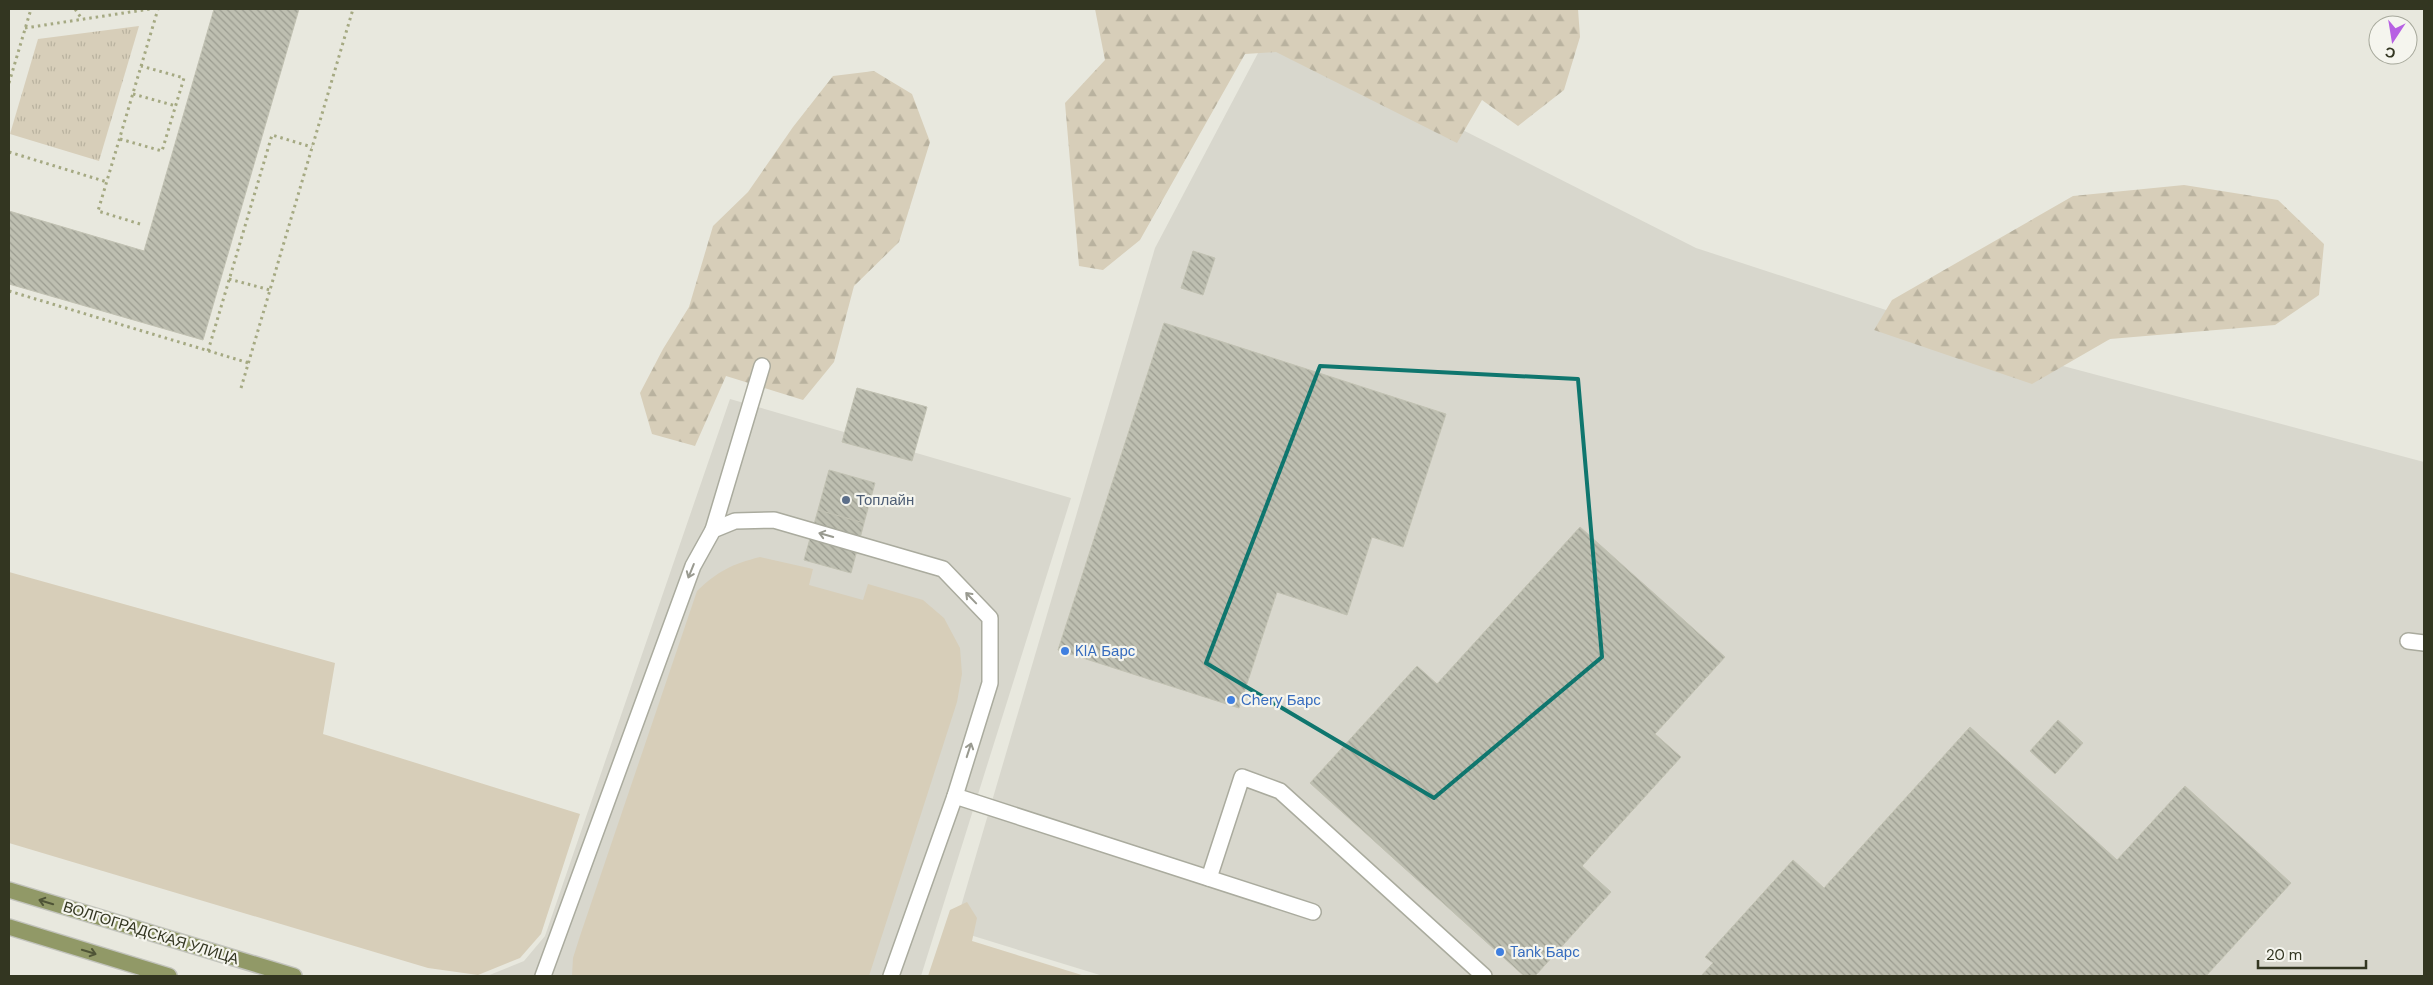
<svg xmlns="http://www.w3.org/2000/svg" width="2433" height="985" viewBox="0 0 2433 985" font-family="'DM Sans',sans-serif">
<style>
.built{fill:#d8d7cd}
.green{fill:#d7ceb9}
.forest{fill:url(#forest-firs)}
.park{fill:url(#park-tufts)}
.building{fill:url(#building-back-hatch);stroke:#c1c1b2}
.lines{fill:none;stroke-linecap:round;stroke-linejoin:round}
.service-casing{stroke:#aaab9e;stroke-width:18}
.primary-casing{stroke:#c2c3bc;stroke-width:18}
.path{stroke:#a5a982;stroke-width:3;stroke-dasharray:2.5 4;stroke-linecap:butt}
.service{stroke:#fff;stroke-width:15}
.primary{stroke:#919967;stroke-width:15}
.oneway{stroke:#999a90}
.oneway2{stroke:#4f5436}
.marked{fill:none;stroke:#0f766e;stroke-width:4;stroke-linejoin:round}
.service-dot{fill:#5c6f8a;stroke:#f5f5ee;stroke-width:2}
.shop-dot{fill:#3f7fe0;stroke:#f5f5ee;stroke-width:2}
.labels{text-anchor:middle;stroke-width:4.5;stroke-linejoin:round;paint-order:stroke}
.service-label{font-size:15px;fill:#4e5e75;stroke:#f5f5ee;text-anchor:start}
.shop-label{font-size:15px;fill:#366cbe;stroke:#f5f5ee;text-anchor:start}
.street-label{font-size:15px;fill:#333621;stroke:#f5f5ee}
</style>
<defs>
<pattern id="forest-firs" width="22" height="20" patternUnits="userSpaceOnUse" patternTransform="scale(1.25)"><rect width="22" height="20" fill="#d7ceb9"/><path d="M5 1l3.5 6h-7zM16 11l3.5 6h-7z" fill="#b9b29f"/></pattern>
<pattern id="park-tufts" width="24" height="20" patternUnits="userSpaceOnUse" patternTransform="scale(1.25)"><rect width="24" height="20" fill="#d7ceb9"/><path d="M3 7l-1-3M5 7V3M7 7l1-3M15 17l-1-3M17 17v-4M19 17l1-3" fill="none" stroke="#b9b29f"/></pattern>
<pattern id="building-back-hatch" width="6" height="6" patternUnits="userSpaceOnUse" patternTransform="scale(1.25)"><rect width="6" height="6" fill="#bebfb1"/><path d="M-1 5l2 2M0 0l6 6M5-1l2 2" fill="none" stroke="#9b9c90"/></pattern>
</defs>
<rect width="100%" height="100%" fill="#e8e8de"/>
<g class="built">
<path d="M1267,36L1289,42L1696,248L2033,358L2424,462V976H1103L954,930L1155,248Z"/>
<path d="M730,399L1071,498L921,976H487L524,961L545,936Z"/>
</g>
<g class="green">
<path d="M760,557L813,569L809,585L863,600L868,584L923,600L944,618L960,648L962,674L957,702L869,976H572L573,958L580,936L697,591C718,571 732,564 760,557Z"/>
<path d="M9,572L335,663L323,734L580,814L541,934L520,958L478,975L428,968L9,843Z"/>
<path d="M967,902L977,918L972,941L1085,976H928L950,910Z"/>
</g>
<g class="forest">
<path d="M1095,9H1578L1580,37L1564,90L1518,126L1482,100L1457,143L1276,52L1245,54L1140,240L1103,270L1079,266L1065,103L1105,60Z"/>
<path d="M874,71L912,94L930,142L899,242L854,286L834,362L803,400L726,376L695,446L652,434L640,393L663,349L689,307L713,226L748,192L793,127L833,76Z"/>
<path d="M2184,185L2278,200L2324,244L2319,295L2275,325L2110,339L2032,384L1874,330L1892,300L2073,196Z"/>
</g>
<path class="park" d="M139,26L99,161L10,134L38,39Z"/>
<g class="building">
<path d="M214,9H299L203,340L9,284V211L144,251Z"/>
<path d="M1193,251L1215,258L1203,295L1181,288Z"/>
<path d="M1164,323L1446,414L1403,547L1372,537L1347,615L1277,592L1239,708L1058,650Z"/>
<path d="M857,388L927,407L912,461L842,442Z"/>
<path d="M829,470L875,483L864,523L818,510Z"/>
<path d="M818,510L864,523L851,573L804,560Z"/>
<path d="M1580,527L1725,657L1655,734L1681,757L1582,866L1611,892L1535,976H1524L1310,783L1417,666L1437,684Z"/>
<path d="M2058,720L2083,743L2055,774L2030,751Z"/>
<path d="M1970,727L2117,860L2185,786L2291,883L2206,976H1701L1713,963L1705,957L1793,860L1824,888Z"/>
</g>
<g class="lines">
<defs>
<g id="service">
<path d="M713,530L762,366"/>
<path d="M2408,641L2424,643"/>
<path d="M955,796L1313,912"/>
<path d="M1209,878L1242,777L1280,791L1484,976"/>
<path d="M543,976L693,566L713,530L735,521L774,520L943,569L990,618V683L955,796L891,976"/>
</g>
<g id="primary">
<path d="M9,890L294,976"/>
<path d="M9,927L169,976"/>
</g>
</defs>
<use href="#service" class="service-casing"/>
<use href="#primary" class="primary-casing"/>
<g class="path">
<path d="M75,9L82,19"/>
<path d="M25,28L150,9"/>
<path d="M9,83L31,9"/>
<path d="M133,94L176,106"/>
<path d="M120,139L162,151L184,78L141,66"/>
<path d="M9,152L107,182"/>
<path d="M140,224L98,211L158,9"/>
<path d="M229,279L270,290"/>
<path d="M9,291L249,363"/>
<path d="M208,351L272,135L312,147"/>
<path d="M241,388L353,9"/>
</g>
<use href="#service" class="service"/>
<use href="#primary" class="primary"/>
</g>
<defs><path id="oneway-shaft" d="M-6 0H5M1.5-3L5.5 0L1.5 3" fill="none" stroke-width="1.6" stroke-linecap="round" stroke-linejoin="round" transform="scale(1.25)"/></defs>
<g class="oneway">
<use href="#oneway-shaft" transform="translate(826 535) rotate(-164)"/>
<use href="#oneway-shaft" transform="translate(691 571) rotate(112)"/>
<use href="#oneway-shaft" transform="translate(971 598) rotate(-134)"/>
<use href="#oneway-shaft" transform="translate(969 750) rotate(-72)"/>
</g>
<g class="oneway2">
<use href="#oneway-shaft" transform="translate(46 902) rotate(-163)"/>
<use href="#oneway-shaft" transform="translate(89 952) rotate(17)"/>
</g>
<path class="marked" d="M1320,366L1578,379L1602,657L1434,798L1206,663Z"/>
<circle class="service-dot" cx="846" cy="500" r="5"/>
<g class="shop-dot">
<circle cx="1065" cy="651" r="5"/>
<circle cx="1231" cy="700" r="5"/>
<circle cx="1500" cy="952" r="5"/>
</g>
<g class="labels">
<g class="service-label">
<text x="856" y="505">Топлайн</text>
</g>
<g class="shop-label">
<text x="1075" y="656">KIA Барс</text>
<text x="1241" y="705">Chery Барс</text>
<text x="1510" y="957">Tank Барс</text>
</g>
<g class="street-label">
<text transform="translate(151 933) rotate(17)" y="5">ВОЛГОГРАДСКАЯ УЛИЦА</text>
</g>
</g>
<rect width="2433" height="985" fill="none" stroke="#333621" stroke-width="20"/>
<g transform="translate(2393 40) rotate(192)"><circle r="24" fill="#f5f5ee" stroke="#a7a99c"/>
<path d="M0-4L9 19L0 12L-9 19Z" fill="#b761e3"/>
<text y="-8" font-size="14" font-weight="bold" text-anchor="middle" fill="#333621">С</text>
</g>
<path d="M2258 960v8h108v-8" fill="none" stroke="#333621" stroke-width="2.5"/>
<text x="2266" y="960" font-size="15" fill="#333621" stroke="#f5f5ee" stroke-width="4" paint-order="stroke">20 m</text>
</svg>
